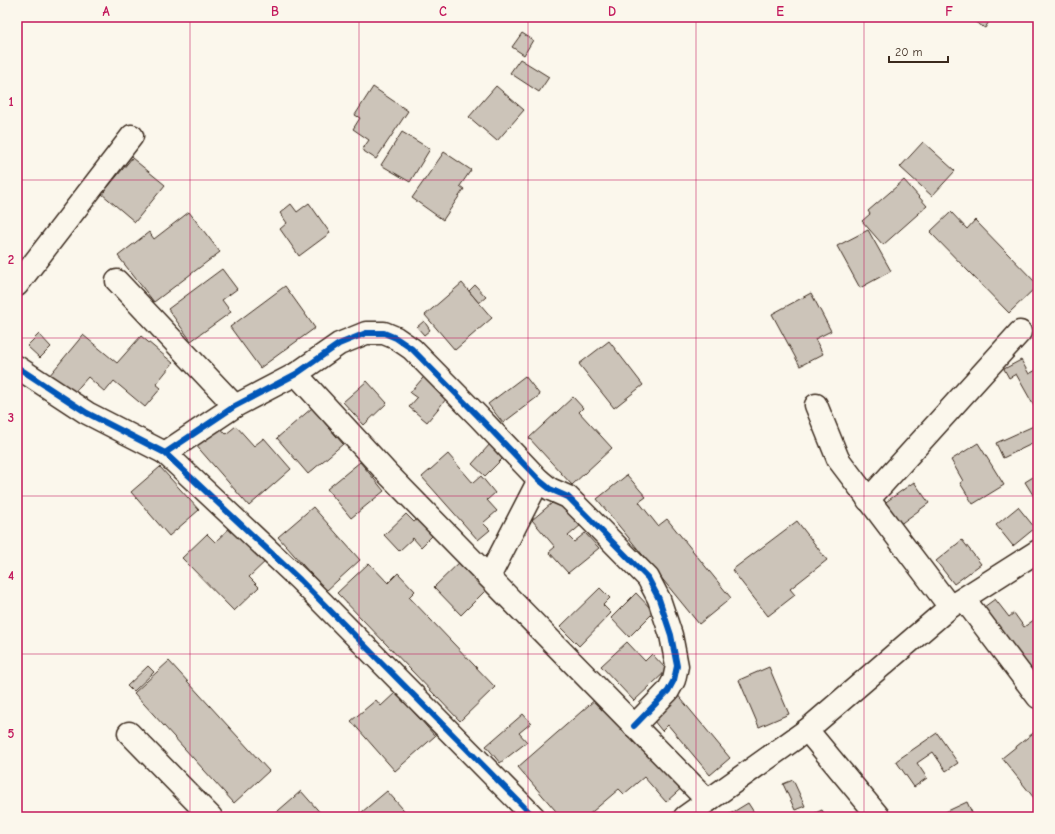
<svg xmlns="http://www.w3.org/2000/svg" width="1055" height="834" viewBox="0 0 1055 834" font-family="'Comic Neue',sans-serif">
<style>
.building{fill:#ccc4b9;stroke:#3b2a1e}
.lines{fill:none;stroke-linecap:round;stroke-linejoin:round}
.street-casing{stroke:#3b2a1e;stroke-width:25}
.street{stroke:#fbf7ec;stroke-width:22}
.cycleway-casing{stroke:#fbf7ec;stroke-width:8}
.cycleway{stroke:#0057b8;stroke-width:6}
.grid{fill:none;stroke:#c2185b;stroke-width:1;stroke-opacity:0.55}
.neatline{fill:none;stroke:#c2185b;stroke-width:1.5}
.grid-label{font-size:13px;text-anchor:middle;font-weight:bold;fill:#c2185b}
</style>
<rect width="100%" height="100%" fill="#fbf7ec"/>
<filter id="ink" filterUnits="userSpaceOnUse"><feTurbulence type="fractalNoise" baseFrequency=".025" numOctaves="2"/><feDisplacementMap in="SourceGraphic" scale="8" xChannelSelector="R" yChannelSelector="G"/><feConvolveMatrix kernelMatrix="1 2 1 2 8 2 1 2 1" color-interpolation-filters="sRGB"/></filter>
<g filter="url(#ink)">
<g class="building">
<path d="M967,17H992L985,28Z"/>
<path d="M522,33L533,40L524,55L512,47Z"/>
<path d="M520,59L549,77L539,92L510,73Z"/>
<path d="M496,86L524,110L497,141L469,117Z"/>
<path d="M373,87L408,111L376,159L362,150L369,140L353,129L360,118L355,115Z"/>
<path d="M402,132L430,149L410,182L381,165Z"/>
<path d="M923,142L955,171L932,196L900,167Z"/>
<path d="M444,152L471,170L460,186L464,189L443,220L412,198Z"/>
<path d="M132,158L165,185L135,222L102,194Z"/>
<path d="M904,180L927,206L883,245L862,221L870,214L868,211Z"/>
<path d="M309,203L330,233L299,256L280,229L287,223L280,213L291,204L297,212Z"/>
<path d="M189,212L220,252L154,302L118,256L149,232L154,239Z"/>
<path d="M951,212L967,229L975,220L1038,285L1009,313L930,232Z"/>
<path d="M868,230L891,271L860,288L837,246Z"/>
<path d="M222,269L237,289L222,300L231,312L191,341L168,309Z"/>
<path d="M462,283L492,318L455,350L425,315Z"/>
<path d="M475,285L486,297L479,303L469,291Z"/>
<path d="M285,286L315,328L260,368L230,327Z"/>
<path d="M811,293L831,331L815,339L823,354L800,366L772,314Z"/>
<path d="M424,321L430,330L424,335L417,327Z"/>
<path d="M39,334L51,347L40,358L27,346Z"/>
<path d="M83,335L117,363L141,336L173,363L156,384L161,388L145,407L114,381L105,392L88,377L72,395L49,376Z"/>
<path d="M609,341L643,385L614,408L579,364Z"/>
<path d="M1021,360L1029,374L1038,369V404L1034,406L1016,374L1009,378L1004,369Z"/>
<path d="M428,372L452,392L427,422L409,407L417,398L410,393Z"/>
<path d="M525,376L540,395L503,423L488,404Z"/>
<path d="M367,381L387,403L364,425L343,402Z"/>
<path d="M573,397L583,408L579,412L612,448L572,485L529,438Z"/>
<path d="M312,408L343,444L308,474L277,438Z"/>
<path d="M216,423L226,434L236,426L254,446L264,438L291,469L249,506L194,443Z"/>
<path d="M1038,424V441L1003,458L996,443Z"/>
<path d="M491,443L505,456L485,476L472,464Z"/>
<path d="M978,443L1004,485L973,504L960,483L963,481L951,460Z"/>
<path d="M448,454L473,483L481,476L495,493L487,500L497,511L483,523L490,530L478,540L422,477Z"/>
<path d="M360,462L384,491L351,518L327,489Z"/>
<path d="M160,467L199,510L169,536L131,492Z"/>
<path d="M1038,474V503L1025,482Z"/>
<path d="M627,475L646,497L639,502L658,526L667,519L731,598L699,624L597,499Z"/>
<path d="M914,482L929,503L899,525L883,504Z"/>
<path d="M558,498L581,525L568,536L574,542L585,533L599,548L568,573L549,552L555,547L532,520Z"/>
<path d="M313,507L360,560L326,591L278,537Z"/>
<path d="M1018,507L1035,528L1013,546L996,525Z"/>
<path d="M406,514L414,522L423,514L438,530L421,547L413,538L399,551L384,535Z"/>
<path d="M797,521L827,560L790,589L795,595L768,616L732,570Z"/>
<path d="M236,522L269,558L249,577L259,587L234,611L182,558L207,534L215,542Z"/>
<path d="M962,540L981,564L954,584L936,561Z"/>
<path d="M465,557L492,584L461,615L434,587Z"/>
<path d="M369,563L388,583L398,573L415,591L409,597L495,687L460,721L337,593Z"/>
<path d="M600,588L610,598L603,605L611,613L579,646L560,627Z"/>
<path d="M636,593L654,612L629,637L611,618Z"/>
<path d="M995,599L1009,617L1014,613L1024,627L1038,617V680L980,610Z"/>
<path d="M627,642L645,661L652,654L667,670L634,701L601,666Z"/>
<path d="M169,661L269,771L234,803L134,693Z"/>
<path d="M148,666L154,672L133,692L127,686Z"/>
<path d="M769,667L789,714L759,727L739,680Z"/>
<path d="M672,688L730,758L710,775L668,725L662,731L645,710Z"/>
<path d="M605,691L686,784L666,802L644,777L624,794L619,789L586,817H561L518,767Z"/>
<path d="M396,692L435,736L395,771L351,721L376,700L381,706Z"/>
<path d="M523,714L531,723L519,733L527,742L500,763L486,746Z"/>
<path d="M1037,730L1038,732V803L1002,758Z"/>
<path d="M937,733L958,763L946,771L933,752L917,763L927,778L914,787L896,761Z"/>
<path d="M793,780L805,806L795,810L783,784Z"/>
<path d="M301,791L324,817H271Z"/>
<path d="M387,791L410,817H356Z"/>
<path d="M967,802L974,817H940L939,815Z"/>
<path d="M748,803L757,817H725Z"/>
<path d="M521,806L528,817H504Z"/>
<path d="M822,810L826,817H807Z"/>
</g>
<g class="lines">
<defs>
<g id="street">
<path d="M117,281L235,406"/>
<path d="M17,285L132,136"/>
<path d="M17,367L87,413L165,453L300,580L534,817"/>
<path d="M296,374L388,474L708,801"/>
<path d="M816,405L838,459L950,607"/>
<path d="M165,453L235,406L296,374L339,344L366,333H384L396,338L412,349L478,416L539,480L550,489L568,497L584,513L648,578L659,599L671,635L677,666L674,680L668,691L634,726"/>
<path d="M868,500L1020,332"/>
<path d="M489,577L539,480"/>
<path d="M964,599L1038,697"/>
<path d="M807,730L879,817"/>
<path d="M129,733L211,817"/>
<path d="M685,817L807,730L950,607L1038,551"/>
</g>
</defs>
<use href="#street" class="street-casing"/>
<use href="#street" class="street"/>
<defs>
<g id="cycleway">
<path d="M17,367L87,413L165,453L300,580L534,817"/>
<path d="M165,453L235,406L296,374L339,344L366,333H384L396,338L412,349L478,416L539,480L550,489L568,497L584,513L648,578L659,599L671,635L677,666L674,680L668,691L634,726"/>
</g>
</defs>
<use href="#cycleway" class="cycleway-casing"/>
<use href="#cycleway" class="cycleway"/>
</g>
</g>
<path class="grid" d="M190,17V817M359,17V817M528,17V817M696,17V817M864,17V817M17,180H1038M17,338H1038M17,496H1038M17,654H1038"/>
<rect width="1055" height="834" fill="none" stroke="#fbf7ec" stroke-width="44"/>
<path d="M889 56v6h59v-6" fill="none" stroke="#3b2a1e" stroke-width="2"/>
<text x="895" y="56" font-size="12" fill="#3b2a1e" stroke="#fbf7ec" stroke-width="3" paint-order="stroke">20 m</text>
<rect x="22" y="22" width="1011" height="790" class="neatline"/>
<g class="grid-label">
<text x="106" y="16">A</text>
<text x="275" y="16">B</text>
<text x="443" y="16">C</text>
<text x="612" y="16">D</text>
<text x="780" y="16">E</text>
<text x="949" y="16">F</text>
<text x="11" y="106">1</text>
<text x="11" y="264">2</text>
<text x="11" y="422">3</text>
<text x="11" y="580">4</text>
<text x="11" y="738">5</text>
</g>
</svg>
